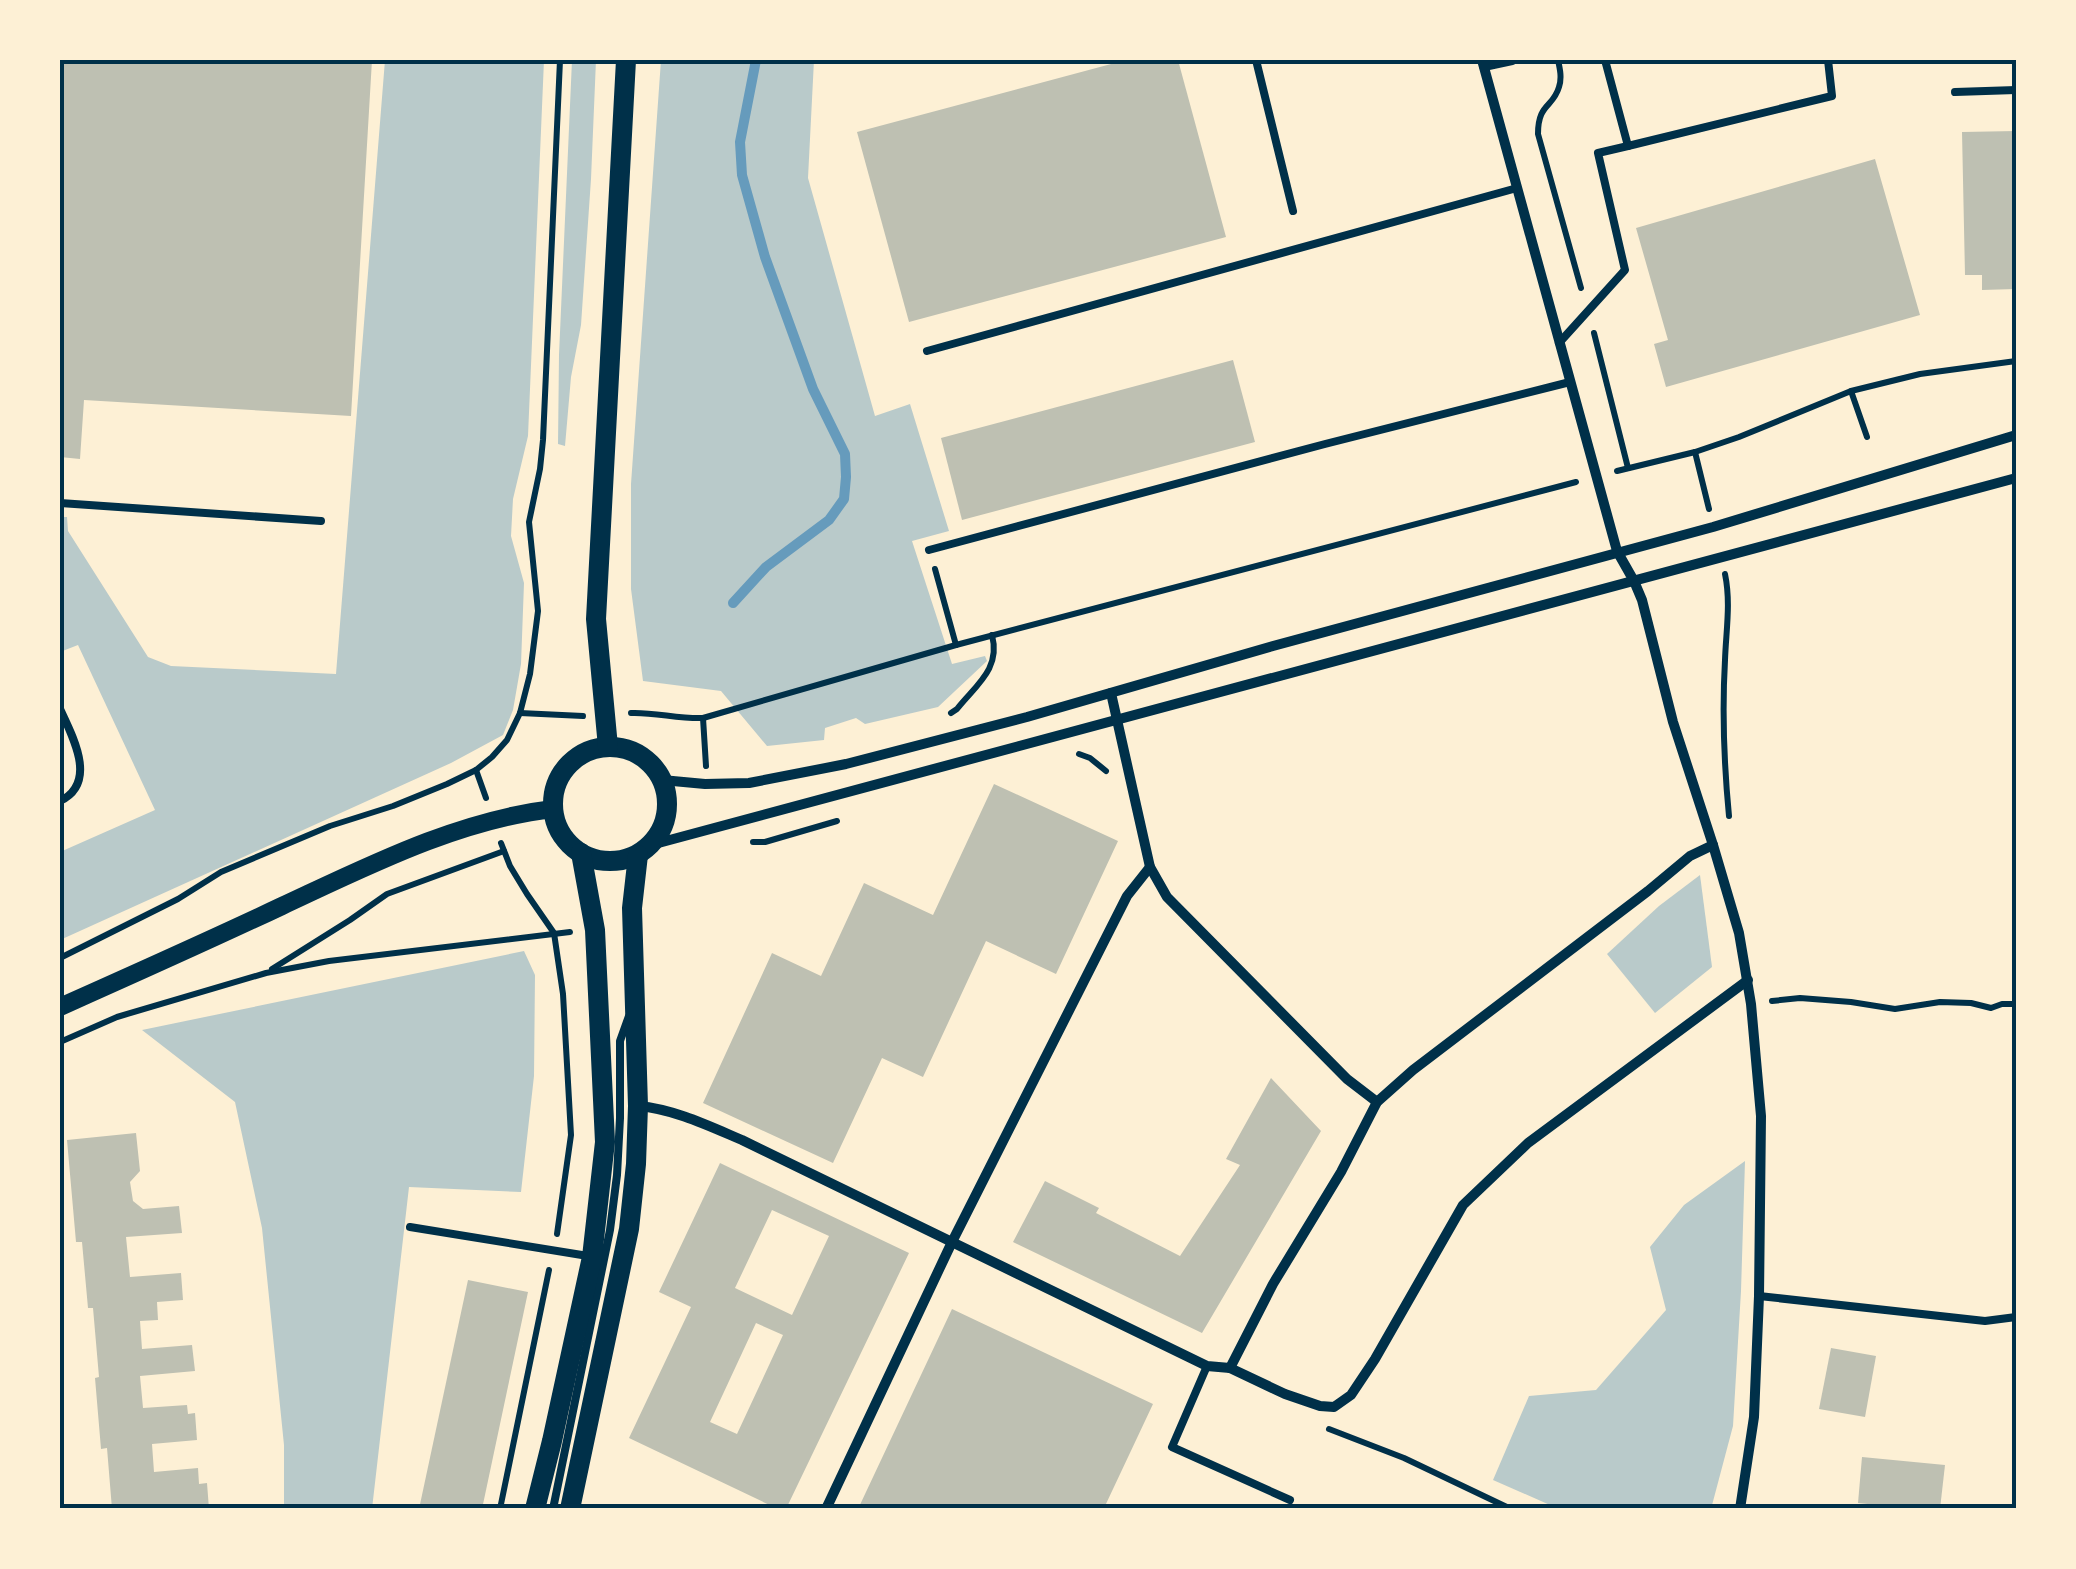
<svg xmlns="http://www.w3.org/2000/svg" width="2076" height="1569" viewBox="0 0 2076 1569" font-family="Jost,sans-serif">
<style>
.green{fill:#b9caca}
.lines{fill:none;stroke-linecap:round;stroke-linejoin:round}
.stream{stroke:#669bbc;stroke-width:10}
.building{fill:#bec0b2;fill-rule:evenodd}
.path{stroke:#003049;stroke-width:6}
.service{stroke:#003049;stroke-width:8}
.minor{stroke:#003049;stroke-width:10}
.tertiary{stroke:#003049;stroke-width:18}
.secondary{stroke:#003049;stroke-width:20}
.neatline{fill:none;stroke:#003049;stroke-width:4}
</style>
<rect width="100%" height="100%" fill="#fdf0d5"/>
<g class="green">
<path d="M385,60H544L528,436L513,499L511,536L524,583L521,664L513,710L503,735L451,763L60,940V852L155,810L78,645L60,652V517H67L68,531L148,657L171,666L336,674Z"/>
<path d="M572,60H596L591,179L581,325L571,377L565,446L558,444L559,355Z"/>
<path d="M661,60H814L808,178L875,416L910,404L949,531L912,541L952,664L985,656L987,661L938,707L865,724L856,718L825,728L824,740L767,746L721,691L643,681L631,589V484Z"/>
<path d="M1700,875L1712,967L1655,1013L1607,954L1659,906Z"/>
<path d="M524,951L535,975L534,1076L521,1192L409,1187L372,1509H284V1445L262,1228L235,1102L142,1030Z"/>
<path d="M1745,1161L1741,1291L1733,1426L1711,1509H1559L1493,1480L1529,1396L1596,1390L1666,1310L1650,1247L1684,1205Z"/>
</g>
<g class="lines">
<path class="stream" d="M733,603L766,567L829,520L844,499L846,477L845,454L813,389L765,257L742,175L740,142L756,60"/>
</g>
<g class="building">
<path d="M60,60H372L351,416L84,400L80,459L60,457Z"/>
<path d="M1126,60H1178L1226,237L909,322L857,132Z"/>
<path d="M2016,131V289L1982,290V275H1965L1962,132Z"/>
<path d="M1875,159L1920,315L1666,387L1654,344L1668,340L1636,228Z"/>
<path d="M1233,360L1255,442L962,520L941,438Z"/>
<path d="M994,784L1118,841L1056,974L986,941L923,1077L882,1058L833,1163L703,1103L772,953L821,976L864,883L933,915Z"/>
<path d="M1271,1078L1321,1131L1202,1333L1013,1242L1045,1181L1099,1208L1096,1213L1180,1256L1240,1165L1226,1159Z"/>
<path d="M136,1133L140,1171L130,1182L133,1201L143,1209L179,1206L182,1233L126,1237L130,1277L181,1273L183,1300L157,1302L158,1320L140,1321L142,1349L192,1345L195,1371L140,1376L143,1408L187,1405L188,1414L195,1413L197,1440L152,1444L154,1472L198,1468L199,1484L207,1483L209,1509H112L107,1448L101,1449L95,1378L99,1377L93,1308H88L82,1242H76L67,1140Z"/>
<path d="M720,1163L909,1253L786,1509H778L629,1438L691,1307L659,1292ZM772,1210L829,1236L792,1315L735,1288ZM756,1323L783,1335L737,1434L710,1422Z"/>
<path d="M468,1280L528,1292L482,1509H419Z"/>
<path d="M952,1309L1153,1404L1105,1506L1112,1509H858Z"/>
<path d="M1831,1348L1876,1356L1865,1417L1819,1409Z"/>
<path d="M1862,1457L1945,1465L1940,1509H1915L1858,1503Z"/>
</g>
<g class="lines">
<g class="path">
<path d="M1558,60C1560,69 1562,78 1559,87C1553,108 1538,103 1538,134L1581,288"/>
<path d="M1594,333L1628,468"/>
<path d="M1851,391L1867,437"/>
<path d="M1695,452L1709,509"/>
<path d="M1617,471L1695,452L1739,437L1851,391L1920,374L2016,361"/>
<path d="M935,569L956,645"/>
<path d="M1725,574C1731,603 1726,631 1725,660C1722,712 1724,764 1729,816"/>
<path d="M520,713L583,716"/>
<path d="M631,713C655,712 678,719 703,718L956,645L1576,482"/>
<path d="M951,713L957,709C976,685 1001,669 992,635"/>
<path d="M703,718L706,766"/>
<path d="M1079,754L1090,758L1106,771"/>
<path d="M476,770L486,798"/>
<path d="M753,842H765L837,821"/>
<path d="M501,843L510,866L527,894L554,933L563,994L571,1135L557,1234"/>
<path d="M60,958L178,899L221,872L330,826L393,806L447,784L476,770L492,757L507,740L520,713L530,674L538,611L529,522L540,469L543,440L560,60"/>
<path d="M272,969L350,920L387,894L504,851"/>
<path d="M1772,1001L1800,998L1851,1002L1895,1009L1940,1002L1971,1003L1991,1008L2002,1004H2016"/>
<path d="M60,1042L117,1017L266,973L329,961L570,932"/>
<path d="M1329,1429L1404,1458L1511,1509"/>
<path d="M500,1509L549,1270"/>
</g>
<g class="service">
<path d="M1256,60L1293,211"/>
<path d="M1605,60L1628,146L1832,96L1828,60"/>
<path d="M1955,92L2016,90"/>
<path d="M1559,343L1625,270L1598,153L1628,146"/>
<path d="M927,351L1517,188"/>
<path d="M60,503L321,521"/>
<path d="M929,550L1325,444L1570,382"/>
<path d="M60,709C73,737 98,783 60,801"/>
<path d="M410,1227L588,1256"/>
<path d="M1759,1296L1985,1321L2016,1317"/>
<path d="M1207,1366L1172,1447L1290,1500"/>
<path d="M553,1509L610,1230L617,1175L620,1118V1041L629,1016"/>
</g>
<g class="minor">
<path d="M1482,60L1617,551L1634,581L1642,600L1673,722L1713,845L1739,933L1751,1004L1761,1116L1759,1296L1754,1417L1740,1509"/>
<path d="M1484,66L1512,60"/>
<path d="M1111,693L1150,867L1167,897L1347,1079L1377,1102"/>
<path d="M662,780L705,784L749,783L846,764L1027,717L1273,646L1713,527L2016,435"/>
<path d="M651,845L2016,478"/>
<path d="M638,1106C674,1109 709,1126 742,1140L1207,1366L1230,1368L1285,1394L1320,1406L1334,1407L1351,1395L1375,1359L1463,1205L1528,1143L1748,980"/>
<path d="M1230,1368L1273,1284L1341,1172L1377,1102L1413,1070L1648,891L1690,856L1713,845"/>
<path d="M826,1509L952,1242L1127,896L1150,867"/>
</g>
<path class="tertiary" d="M60,1007C134,974 208,941 282,906C368,866 458,820 553,809"/>
<g class="secondary">
<circle cx="610" cy="804" r="57"/>
<path d="M608,747L596,619L626,60"/>
<path d="M535,1509L552,1441L592,1257L605,1142L595,930L581,853"/>
<path d="M570,1509L629,1229L636,1164L638,1106L632,908L638,855"/>
</g>
</g>
<rect width="2076" height="1569" fill="none" stroke="#fdf0d5" stroke-width="125"/>
<rect x="62" y="62" width="1952" height="1444" class="neatline"/>
</svg>
